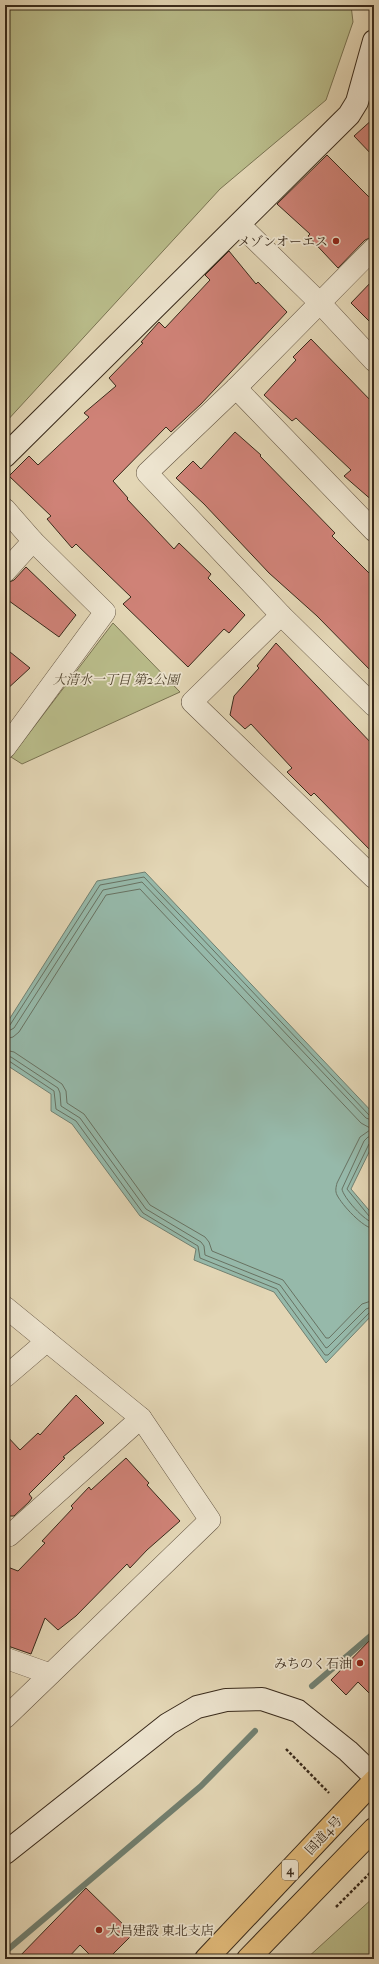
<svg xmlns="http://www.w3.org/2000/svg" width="379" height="1964" viewBox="0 0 379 1964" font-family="'IM FELL French Canon','Noto Serif JP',serif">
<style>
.green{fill:#b9bc8a;stroke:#797352}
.water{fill:#96b9aa;stroke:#718071}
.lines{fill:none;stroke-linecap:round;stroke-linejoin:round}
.shore{stroke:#687262;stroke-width:1}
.stream{stroke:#718071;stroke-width:6}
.building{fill:#cf8277;stroke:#392a1b}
.street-casing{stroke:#645542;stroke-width:22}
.secondary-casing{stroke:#392a1b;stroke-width:24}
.highway-casing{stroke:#392a1b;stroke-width:24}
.path{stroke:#392a1b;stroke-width:2.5;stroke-dasharray:3 2;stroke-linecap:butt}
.street{stroke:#ede4cf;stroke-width:21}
.secondary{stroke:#ede4cf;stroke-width:22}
.highway{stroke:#e2bb7a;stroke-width:22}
.poi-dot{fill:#8f2418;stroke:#ede4cf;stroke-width:1.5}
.labels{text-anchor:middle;stroke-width:3.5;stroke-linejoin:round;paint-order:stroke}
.shield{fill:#ede4cf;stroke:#6f6251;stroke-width:1}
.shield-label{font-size:12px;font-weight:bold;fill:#392a1b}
.poi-label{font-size:13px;fill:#392a1b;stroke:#ede4cf;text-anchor:end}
.park-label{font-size:13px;font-style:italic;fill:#534731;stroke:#ede4cf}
.street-label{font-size:13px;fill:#392a1b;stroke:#ede4cf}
</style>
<rect width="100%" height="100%" fill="#e3d6b5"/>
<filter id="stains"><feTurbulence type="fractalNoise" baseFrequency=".005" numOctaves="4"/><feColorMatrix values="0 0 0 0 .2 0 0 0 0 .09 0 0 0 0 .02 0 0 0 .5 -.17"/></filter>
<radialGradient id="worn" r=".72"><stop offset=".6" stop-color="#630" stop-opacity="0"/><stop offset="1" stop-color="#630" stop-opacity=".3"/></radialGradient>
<g class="green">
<path d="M5,5H351L353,22L326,100L220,189L5,423Z"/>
<path d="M113,623L180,692L22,764L11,757Z"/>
<path d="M374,1897V1959H306Z"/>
</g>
<path class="water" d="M145,872L374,1114V1142L351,1189L374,1216V1313L326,1363L274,1292L194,1260L196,1249L140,1216L72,1124L51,1111V1094L5,1064V1026L97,881Z"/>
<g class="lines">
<g class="shore">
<path d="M5,1028L10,1025L100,885L144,877L369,1115L374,1116"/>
<path d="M5,1033L14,1028L103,890L142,882L366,1118L374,1121"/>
<path d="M5,1039L13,1037L19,1032L106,895L140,889L361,1123L370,1128V1130L360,1137L337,1183C336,1187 335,1191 337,1195C342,1205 363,1228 374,1229"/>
<path d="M5,1050L14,1052L62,1084L66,1091L67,1103L84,1114L150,1205L205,1237L209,1242L212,1251L283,1280L326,1338H329L362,1304L374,1300"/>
<path d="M5,1056L11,1057L58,1088L60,1093L61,1106L80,1118L146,1209L201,1242L204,1246L205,1255L280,1285L326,1348L328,1347L366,1309L374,1306"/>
<path d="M5,1061H9L54,1091L56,1109L76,1121L143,1213L198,1246L200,1258L277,1289L325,1355H328L370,1312L374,1311"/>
<path d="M374,1136L368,1137L364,1141L342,1189C343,1197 365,1222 374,1223"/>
<path d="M374,1141L369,1144L347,1189L369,1216L374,1218"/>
</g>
<g class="stream">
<path d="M312,1686L374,1633"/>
<path d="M5,1952L201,1786L255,1731"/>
</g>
</g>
<g class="building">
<path d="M374,118V157L354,136Z"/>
<path d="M327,155L374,202V236L365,240L338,268L308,236L310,234L277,204Z"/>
<path d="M229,251L256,284L258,282L287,312L201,404L171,432L166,427L113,481L128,498L127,499L174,549L179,543L211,574L208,578L245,615L229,633L224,629L188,667L123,604L131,597L76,544L72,548L47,519L51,516L9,476L29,456L38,465L89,417L84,413L116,386L109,378L143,343L141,342L159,322L165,328L210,280L205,275Z"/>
<path d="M374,279V326L351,303Z"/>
<path d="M311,339L374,404V502L344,476L351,470L296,418L292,421L264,395L296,360L293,357Z"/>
<path d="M235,432L261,455L260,456L335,533L332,536L374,578V674L317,616L269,573L204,504L176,478L193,461L201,469Z"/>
<path d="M26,567L76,615L59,637L5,598V584L14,580Z"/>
<path d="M276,643L374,746V854L314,793L311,796L287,772L292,768L251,724L245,729L230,715L234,696L259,668L257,666Z"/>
<path d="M5,648L30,668L5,691Z"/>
<path d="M76,1395L104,1423L63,1457L65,1458L29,1494L32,1498L29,1502L14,1516H5V1434L20,1450L38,1433L40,1435Z"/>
<path d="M126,1458L149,1483L147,1485L180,1521L147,1550L130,1568L127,1564L76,1616L58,1630L45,1618L31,1654L5,1645V1566L18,1571L45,1543L42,1541L73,1508L71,1506L89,1487L91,1490Z"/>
<path d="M374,1636V1698L358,1682L346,1695L331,1680Z"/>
<path d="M86,1888L133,1934L108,1959H94L80,1945L67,1959H17Z"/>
</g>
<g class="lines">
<defs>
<g id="street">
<path d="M239,224L320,303L374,361"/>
<path d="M374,248L236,388L147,473L281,615L374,706"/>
<path d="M236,388L374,531"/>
<path d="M5,509L33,541L105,612L5,748"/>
<path d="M5,572L33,541"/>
<path d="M281,615L192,702L374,878"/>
<path d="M5,1307L141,1418L210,1520L5,1718"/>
<path d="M5,1377L47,1341"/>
<path d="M5,1536H9L141,1418"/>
<path d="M5,1658L50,1674"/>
</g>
<g id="secondary">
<path d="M5,456L349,115L357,102L374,41"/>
<path d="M5,1853L168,1724L197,1707L226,1700L262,1699L298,1711L348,1751L374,1776"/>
</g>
<g id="highway">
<path d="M206,1959L374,1781"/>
<path d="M248,1959L374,1829"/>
</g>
</defs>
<use href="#street" class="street-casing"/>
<use href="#secondary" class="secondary-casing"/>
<use href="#highway" class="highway-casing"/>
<g class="path">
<path d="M286,1749L329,1793"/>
<path d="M336,1907L374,1869"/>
</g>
<use href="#street" class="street"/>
<use href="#secondary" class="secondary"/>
<use href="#highway" class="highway"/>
</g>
<g class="poi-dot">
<circle cx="336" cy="241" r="4"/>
<circle cx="360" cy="1663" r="4"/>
<circle cx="99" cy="1930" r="4"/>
</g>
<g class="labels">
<rect class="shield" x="282" y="1860" width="16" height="20" rx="3"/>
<g class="shield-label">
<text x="290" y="1874">4</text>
</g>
<g class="poi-label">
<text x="328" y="246">メゾンオーエス</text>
<text x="352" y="1668">みちのく石油</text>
<text x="107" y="1935" text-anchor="start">大昌建設 東北支店</text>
</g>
<g class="park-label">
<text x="116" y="684">大清水一丁目 第2公園</text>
</g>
<g class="street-label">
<text transform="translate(323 1835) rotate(-47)" y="5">国道4号</text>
</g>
</g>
<rect width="379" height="1964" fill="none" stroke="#e3d6b5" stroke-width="20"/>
<rect x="6" y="6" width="367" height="1952" fill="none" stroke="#392a1b" stroke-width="2"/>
<rect x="10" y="10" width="359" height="1944" fill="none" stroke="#392a1b"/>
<rect width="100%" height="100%" filter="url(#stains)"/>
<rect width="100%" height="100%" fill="url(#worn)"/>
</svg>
